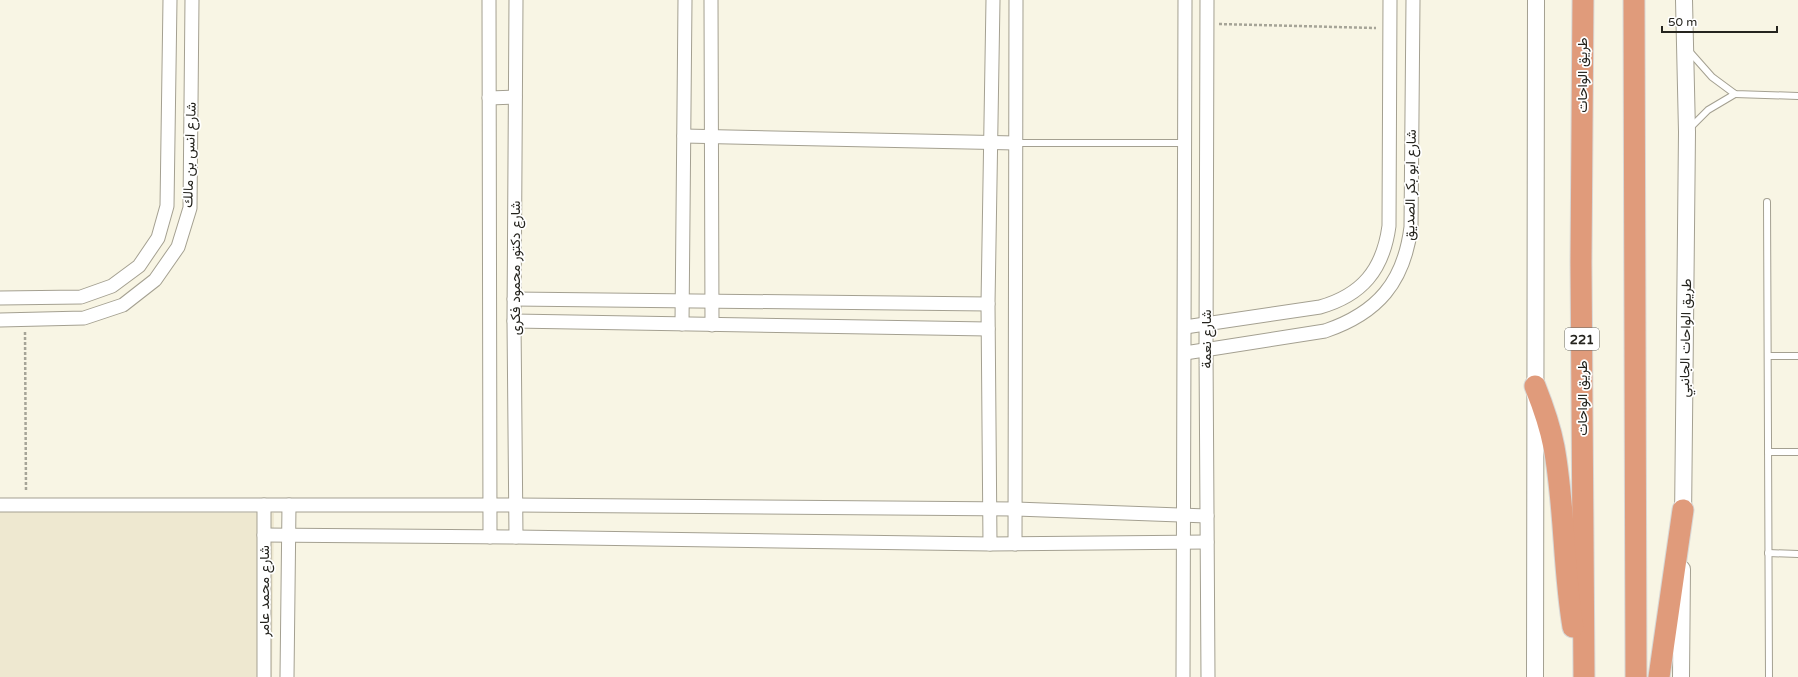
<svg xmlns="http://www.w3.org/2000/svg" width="1798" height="677" viewBox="0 0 1798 677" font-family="'Varela Round',Vazirmatn,sans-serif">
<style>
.built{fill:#eee8d0}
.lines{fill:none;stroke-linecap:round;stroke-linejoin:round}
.service-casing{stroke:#a4a091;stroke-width:8}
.minor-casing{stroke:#a4a091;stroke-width:15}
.tertiary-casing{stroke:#a4a091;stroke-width:18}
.trunk-casing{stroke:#d8d8d6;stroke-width:23}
.path{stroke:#a6a497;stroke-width:2.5;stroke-dasharray:3 2;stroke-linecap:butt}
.service{stroke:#fff;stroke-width:6}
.minor{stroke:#fff;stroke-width:13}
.tertiary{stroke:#fff;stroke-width:16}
.trunk{stroke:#e09b7b;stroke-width:21}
.labels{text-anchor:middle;stroke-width:3.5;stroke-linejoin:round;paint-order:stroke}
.shield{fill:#fff;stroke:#666662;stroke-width:1}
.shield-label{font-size:13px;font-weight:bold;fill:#25241e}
.street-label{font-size:14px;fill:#25241e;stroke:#fff}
</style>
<rect width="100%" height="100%" fill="#f8f5e4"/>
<path class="built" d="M0,512L274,513L272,677H0Z"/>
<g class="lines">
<defs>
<g id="service">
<path d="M1689,51L1712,77L1735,94L1798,96"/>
<path d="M1690,128L1708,110L1735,94"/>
<path d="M1016,143H1185"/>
<path d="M1767,202L1769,677"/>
<path d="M1768,356H1798"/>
<path d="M1768,452H1798"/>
<path d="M1768,553L1798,554"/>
</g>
<g id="minor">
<path d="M489,0L490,537"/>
<path d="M516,0L514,321L516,537"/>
<path d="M711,0L712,325"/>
<path d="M1207,0L1206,350L1208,677"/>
<path d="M489,98L515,97"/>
<path d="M684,136L1016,143"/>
<path d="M0,298L81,297L112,286L139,266L158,238L167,206L170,0"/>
<path d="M514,299L988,304"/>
<path d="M0,320L84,318L123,305L155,280L178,247L190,208L192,0"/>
<path d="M514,321L988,329"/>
<path d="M682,324L685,0"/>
<path d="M1185,327L1320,307C1362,295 1383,270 1389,226L1390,0"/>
<path d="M1185,353L1325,331C1378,313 1404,282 1411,227L1413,0"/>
<path d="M0,505H516L1015,509L1207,516"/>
<path d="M264,535L516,537L990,544L1207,542"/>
<path d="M990,544L988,304L993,0"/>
<path d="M1015,544L1016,0"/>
<path d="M264,677V505"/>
<path d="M287,677L289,505"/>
<path d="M1183,677L1185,0"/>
</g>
<g id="tertiary">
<path d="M1683,521L1687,132L1684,0"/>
<path d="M1535,677L1536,0"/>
<path d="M1681,677L1682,569"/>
</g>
<g id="trunk">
<path d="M1583,0L1581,262L1584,677"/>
<path d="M1634,0L1636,677"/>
<path d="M1535,386C1543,406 1550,426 1554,447C1565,507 1563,568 1573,627"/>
<path d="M1659,677L1683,510"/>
</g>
</defs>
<use href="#service" class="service-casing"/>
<use href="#minor" class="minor-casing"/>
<use href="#tertiary" class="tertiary-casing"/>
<use href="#trunk" class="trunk-casing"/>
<g class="path">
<path d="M1219,24L1376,28"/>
<path d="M25,332L26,491"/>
</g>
<use href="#service" class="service"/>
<use href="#minor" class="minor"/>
<use href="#tertiary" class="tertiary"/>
<use href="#trunk" class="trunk"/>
</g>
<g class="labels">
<rect class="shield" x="1565" y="328" width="34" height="22" rx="3"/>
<g class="shield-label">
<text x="1582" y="344">221</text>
</g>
<g class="street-label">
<text transform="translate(1582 75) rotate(-90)" y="5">طريق الواحات</text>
<text transform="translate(189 155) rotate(-88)" y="5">شارع انس بن مالك</text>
<text transform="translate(1410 185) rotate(-89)" y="5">شارع ابو بكر الصديق</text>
<text transform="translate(515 268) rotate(-90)" y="5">شارع دكتور محمود فكرى</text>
<text transform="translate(1685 338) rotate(-89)" y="5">طريق الواحات الجانبي</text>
<text transform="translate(1206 339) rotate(-90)" y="5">شارع نعمة</text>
<text transform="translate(1582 398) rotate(-90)" y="5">طريق الواحات</text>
<text transform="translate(264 591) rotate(-90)" y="5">شارع محمد عامر</text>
</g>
</g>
<path d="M1662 26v6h115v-6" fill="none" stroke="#25241e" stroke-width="2"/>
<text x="1668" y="26" font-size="12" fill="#25241e" stroke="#ffffff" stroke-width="3" paint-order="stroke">50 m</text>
</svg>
